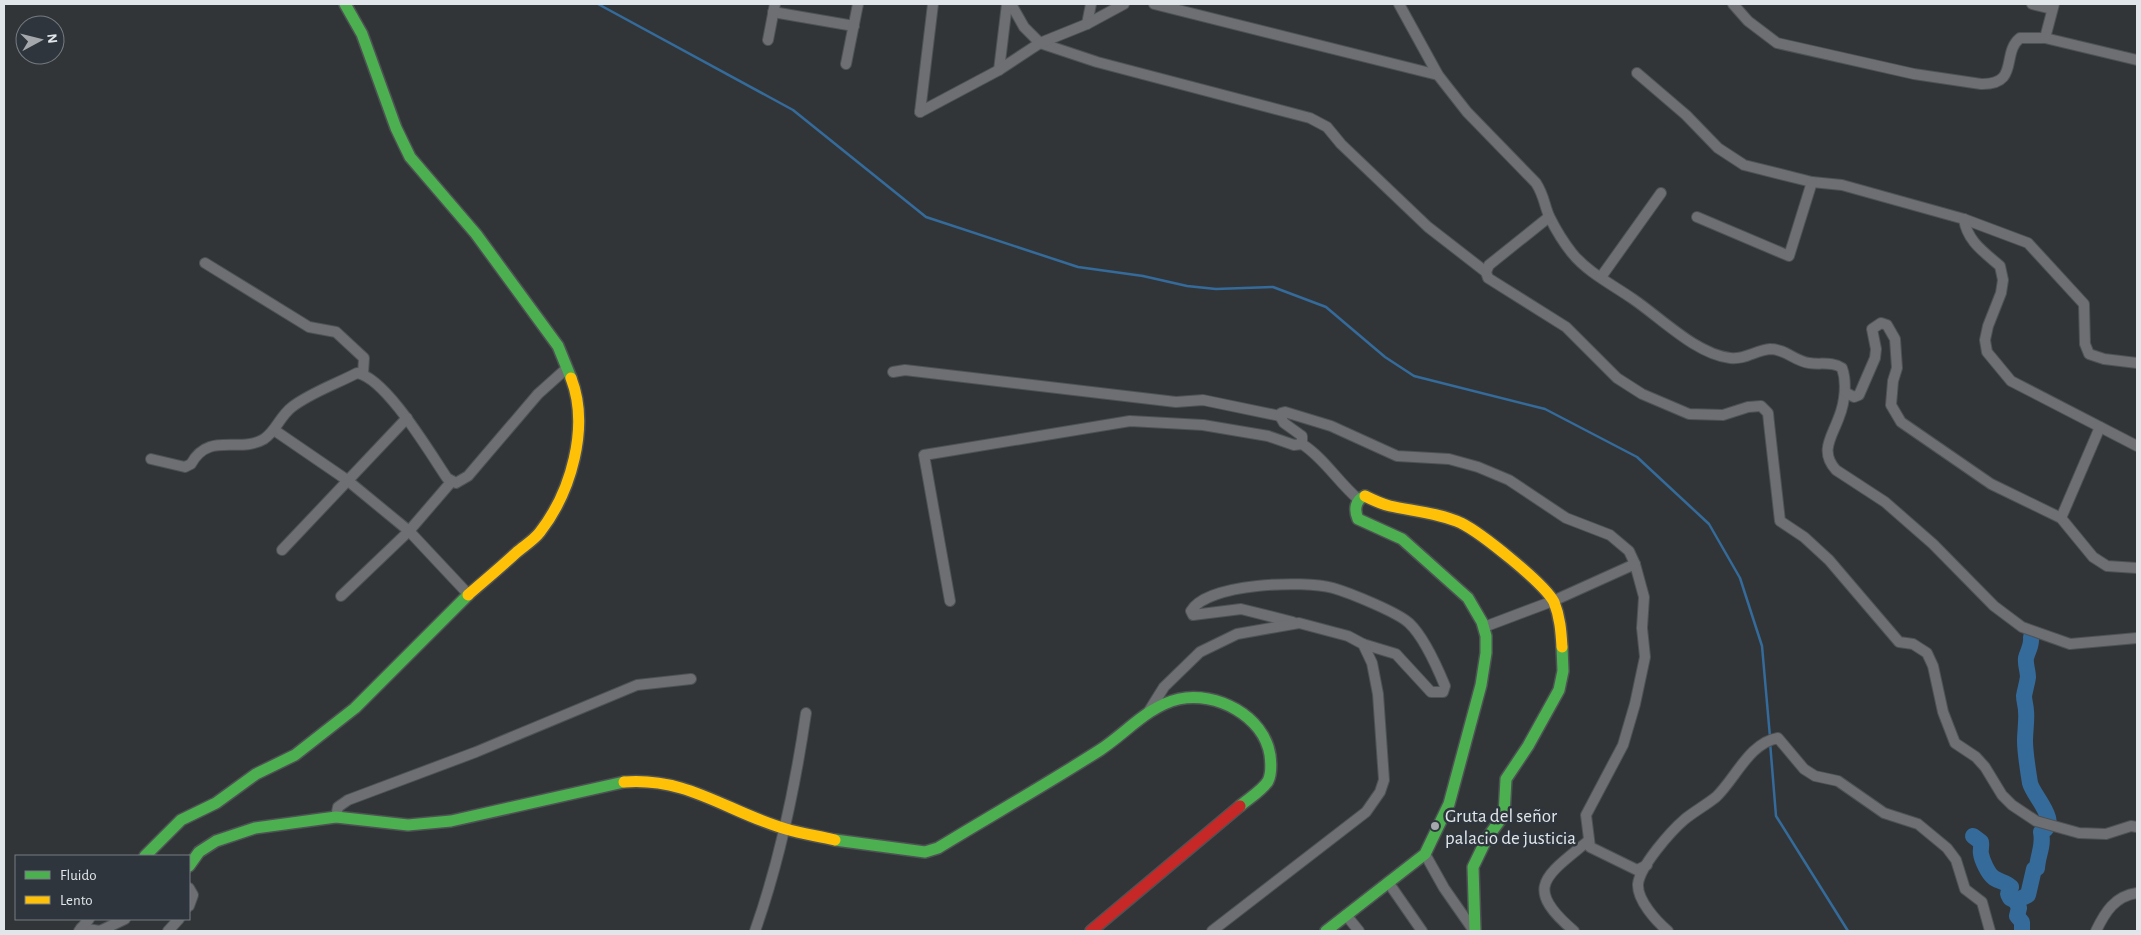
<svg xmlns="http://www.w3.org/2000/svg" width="2141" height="935" viewBox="0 0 2141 935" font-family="'Alegreya Sans',sans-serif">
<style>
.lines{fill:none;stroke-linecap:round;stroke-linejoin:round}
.stream{stroke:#356b9a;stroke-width:2.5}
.river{stroke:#356b9a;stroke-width:16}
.street-casing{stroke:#4e5254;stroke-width:12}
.fast-casing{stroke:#4e5254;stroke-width:14}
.slow-casing{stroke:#4e5254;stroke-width:14}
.jam-casing{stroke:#4e5254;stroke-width:14}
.street{stroke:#6d6f72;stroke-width:10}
.fast{stroke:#4caf50;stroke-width:11}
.slow{stroke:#ffc107;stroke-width:11}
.jam{stroke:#c62828;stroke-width:11}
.poi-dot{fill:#a4a8ac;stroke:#2e353c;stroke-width:2}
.labels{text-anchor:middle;stroke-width:5;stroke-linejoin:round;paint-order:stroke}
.poi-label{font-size:19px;fill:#e1e6ea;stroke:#2e353c;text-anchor:start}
</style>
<rect width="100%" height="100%" fill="#323538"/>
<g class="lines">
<g class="stream">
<path d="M598,4L793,110L926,217L1078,267L1143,276L1187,286L1216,289L1273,287L1326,307L1385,357L1414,376L1545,409L1637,457L1709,524L1740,578L1762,646L1770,737"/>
<path d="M1770,742L1776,816L1848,931"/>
</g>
<g class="river">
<path d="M1973,836L1981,842C1982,846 1980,850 1981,854C1982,860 1988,874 1994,878C2000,882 2006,882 2011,887L2008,894L2010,898L2016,901"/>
<path d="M2022,931V922L2017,916L2019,908L2016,901L2028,895L2034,869L2037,868C2038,854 2044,846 2041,832C2062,823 2033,796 2030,783C2028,770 2025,753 2025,741C2025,731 2027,720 2026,711C2026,706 2024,701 2024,696C2025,690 2027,684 2028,677C2028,671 2025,664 2026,658C2028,650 2032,646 2031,637"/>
</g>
<defs>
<g id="street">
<path d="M1011,4L1024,27L1040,43L1097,62L1310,118L1327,127L1341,144L1428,227L1486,272"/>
<path d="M1154,4L1438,75"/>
<path d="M1399,4L1438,75L1467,112L1536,183C1545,197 1544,206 1550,218C1556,230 1564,243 1572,253C1587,272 1613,285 1633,299C1661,318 1696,354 1730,358C1745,360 1756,350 1770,349C1786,349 1794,361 1809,363C1821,365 1832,361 1842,368C1847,382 1845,402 1839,417C1832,437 1819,451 1836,470L1885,502L1933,544L1994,606L2022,627L2070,644L2137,638"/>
<path d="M1733,4L1748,21L1777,43L1914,74L1981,84C2020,85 2001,53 2020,38H2045L2137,60"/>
<path d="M2032,4L2052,9"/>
<path d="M773,12L854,26"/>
<path d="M1087,24L1091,4"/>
<path d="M2045,38L2054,4"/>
<path d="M768,40L775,4"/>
<path d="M846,64L858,4"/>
<path d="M999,70L1007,4"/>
<path d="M1637,73L1686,115L1718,148L1744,165L1812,182L1842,185L1964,219L2028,243L2084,304L2085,344L2089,354L2104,359L2137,363"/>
<path d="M920,112L999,70L1040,43L1087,24L1124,4"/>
<path d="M920,112L933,4"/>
<path d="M1549,217L1489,265L1486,272L1488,278L1566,327L1617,378L1642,394L1689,414L1723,415L1748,407L1761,406L1768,413L1769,423L1780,521L1804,537L1829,560L1899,642L1913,644L1927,653L1933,666L1943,712L1955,743L1976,757L1985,767L2002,795L2012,805L2036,821L2079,833L2106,834L2131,826L2137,827"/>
<path d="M1697,217L1789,256L1812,182"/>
<path d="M1964,219C1967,241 1984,252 2000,266L2003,280L2001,293L1988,326L1985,340L1987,352L2011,381L2137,446"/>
<path d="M205,263L309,327L336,332L364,358L363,374"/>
<path d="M1601,277L1661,193"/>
<path d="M893,372L905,370L1176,402L1203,400L1280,416"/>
<path d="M1845,392L1854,397L1859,395L1875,358L1876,349L1872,329L1881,323L1887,325L1895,339L1897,368L1893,381L1891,405L1901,422L1991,484L2061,518L2093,557L2107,566L2137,568"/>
<path d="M274,430L347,480L409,531L469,595"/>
<path d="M1302,444V436L1284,423L1280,416L1281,413L1285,412L1331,426L1397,456L1449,459L1478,467L1509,480L1566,518L1610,535L1629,551L1635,564L1644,597L1642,628L1645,657L1635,704L1623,745L1586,815L1590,847L1637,870L1647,865"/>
<path d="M151,459L185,467L191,464C209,431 239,454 264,439C276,431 280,416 292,407C310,393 336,384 357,373C386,378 430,453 447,478L456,483L468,476L538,394L567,368"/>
<path d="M2061,518L2100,427"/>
<path d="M282,550L407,418"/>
<path d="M341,596L409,531L452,481"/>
<path d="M950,601L924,455L1130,421L1203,425L1268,436L1294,445L1302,444C1324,458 1338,482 1358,499"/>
<path d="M1293,622L1241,609L1193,615L1191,611C1207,583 1304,580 1333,588C1350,593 1397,612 1409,623C1423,636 1438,669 1445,686L1443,692H1431L1396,654L1363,644"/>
<path d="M1484,627L1553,601L1635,564"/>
<path d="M1149,711L1164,687L1200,652L1237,634L1299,623L1348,636L1363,644L1372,663L1378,694L1384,780L1380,792L1366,812L1212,931"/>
<path d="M336,817L338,807L348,800L476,752L637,685L691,679"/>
<path d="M1425,854L1444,888L1474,931"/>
<path d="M1388,882L1422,931"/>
<path d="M189,888L193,895L189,906"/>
<path d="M1346,915L1359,931"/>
<path d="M81,928L100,931L125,919"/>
<path d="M79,931L89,919"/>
<path d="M168,931L179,919"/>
<path d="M755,931C780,860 795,788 806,713"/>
<path d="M1574,931C1522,887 1546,876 1588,841"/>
<path d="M1668,931C1656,921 1637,900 1638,884C1640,866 1671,831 1685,819C1695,811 1706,805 1716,797C1736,778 1749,743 1778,738L1804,769L1815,776L1838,781L1884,813L1918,824L1947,848L1956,860L1965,889L1982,902L1990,931"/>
<path d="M2096,931C2105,912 2115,896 2137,893"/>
</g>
<g id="fast">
<path d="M345,4L362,34L396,128L410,157L476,234L558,346L571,378"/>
<path d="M835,840L925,852L938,848C992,815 1047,784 1100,750C1126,733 1148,706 1179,699C1216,691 1264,716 1270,755C1271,763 1272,773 1268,781C1263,790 1248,799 1240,806"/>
<path d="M145,856L181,820L216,803L256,774L295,755L355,708L468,595"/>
<path d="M189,866L199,852L216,841L255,828L336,817L408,825L451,821L624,782"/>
<path d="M1326,931L1425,854L1449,804L1481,685L1486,653V636L1482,622L1468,598L1402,539L1358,519C1354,510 1355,500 1365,496"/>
<path d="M1475,931L1473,867L1487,838L1504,815L1506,779L1528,746L1559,690L1563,671L1562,647"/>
</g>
<g id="slow">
<path d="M1365,496C1373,500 1381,504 1390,506C1413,511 1439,513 1461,523C1481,533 1544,583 1554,602C1560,617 1561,631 1562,647"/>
<path d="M468,595C484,581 501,567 517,552C524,546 534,540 540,532C571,492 590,427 571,378"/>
<path d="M624,782C689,777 727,812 786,829C802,834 819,836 835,840"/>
</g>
<path id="jam" d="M1091,931L1240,806"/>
</defs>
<use href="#street" class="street-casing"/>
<use href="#fast" class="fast-casing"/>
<use href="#slow" class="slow-casing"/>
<use href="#jam" class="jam-casing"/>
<use href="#street" class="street"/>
<use href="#fast" class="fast"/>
<use href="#slow" class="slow"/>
<use href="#jam" class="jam"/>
</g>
<circle class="poi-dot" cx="1435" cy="826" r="5"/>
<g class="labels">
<g class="poi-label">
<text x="1445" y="822">Gruta del señor<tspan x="1445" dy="22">palacio de justicia</tspan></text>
</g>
</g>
<rect width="2141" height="935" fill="none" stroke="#e1e6ea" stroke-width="10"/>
<rect x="15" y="855" width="175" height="65" fill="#2e353c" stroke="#767c82"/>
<rect x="25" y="871" width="25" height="8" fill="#4caf50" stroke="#767c82"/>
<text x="60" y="880" font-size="15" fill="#e1e6ea">Fluido</text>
<rect x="25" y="896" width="25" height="8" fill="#ffc107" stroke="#767c82"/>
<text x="60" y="905" font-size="15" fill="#e1e6ea">Lento</text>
<g transform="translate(40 40) rotate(83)"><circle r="24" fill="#2e353c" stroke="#767c82"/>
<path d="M0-4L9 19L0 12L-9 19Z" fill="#a4a8ac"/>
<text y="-8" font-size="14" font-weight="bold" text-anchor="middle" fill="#e1e6ea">N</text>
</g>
</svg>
